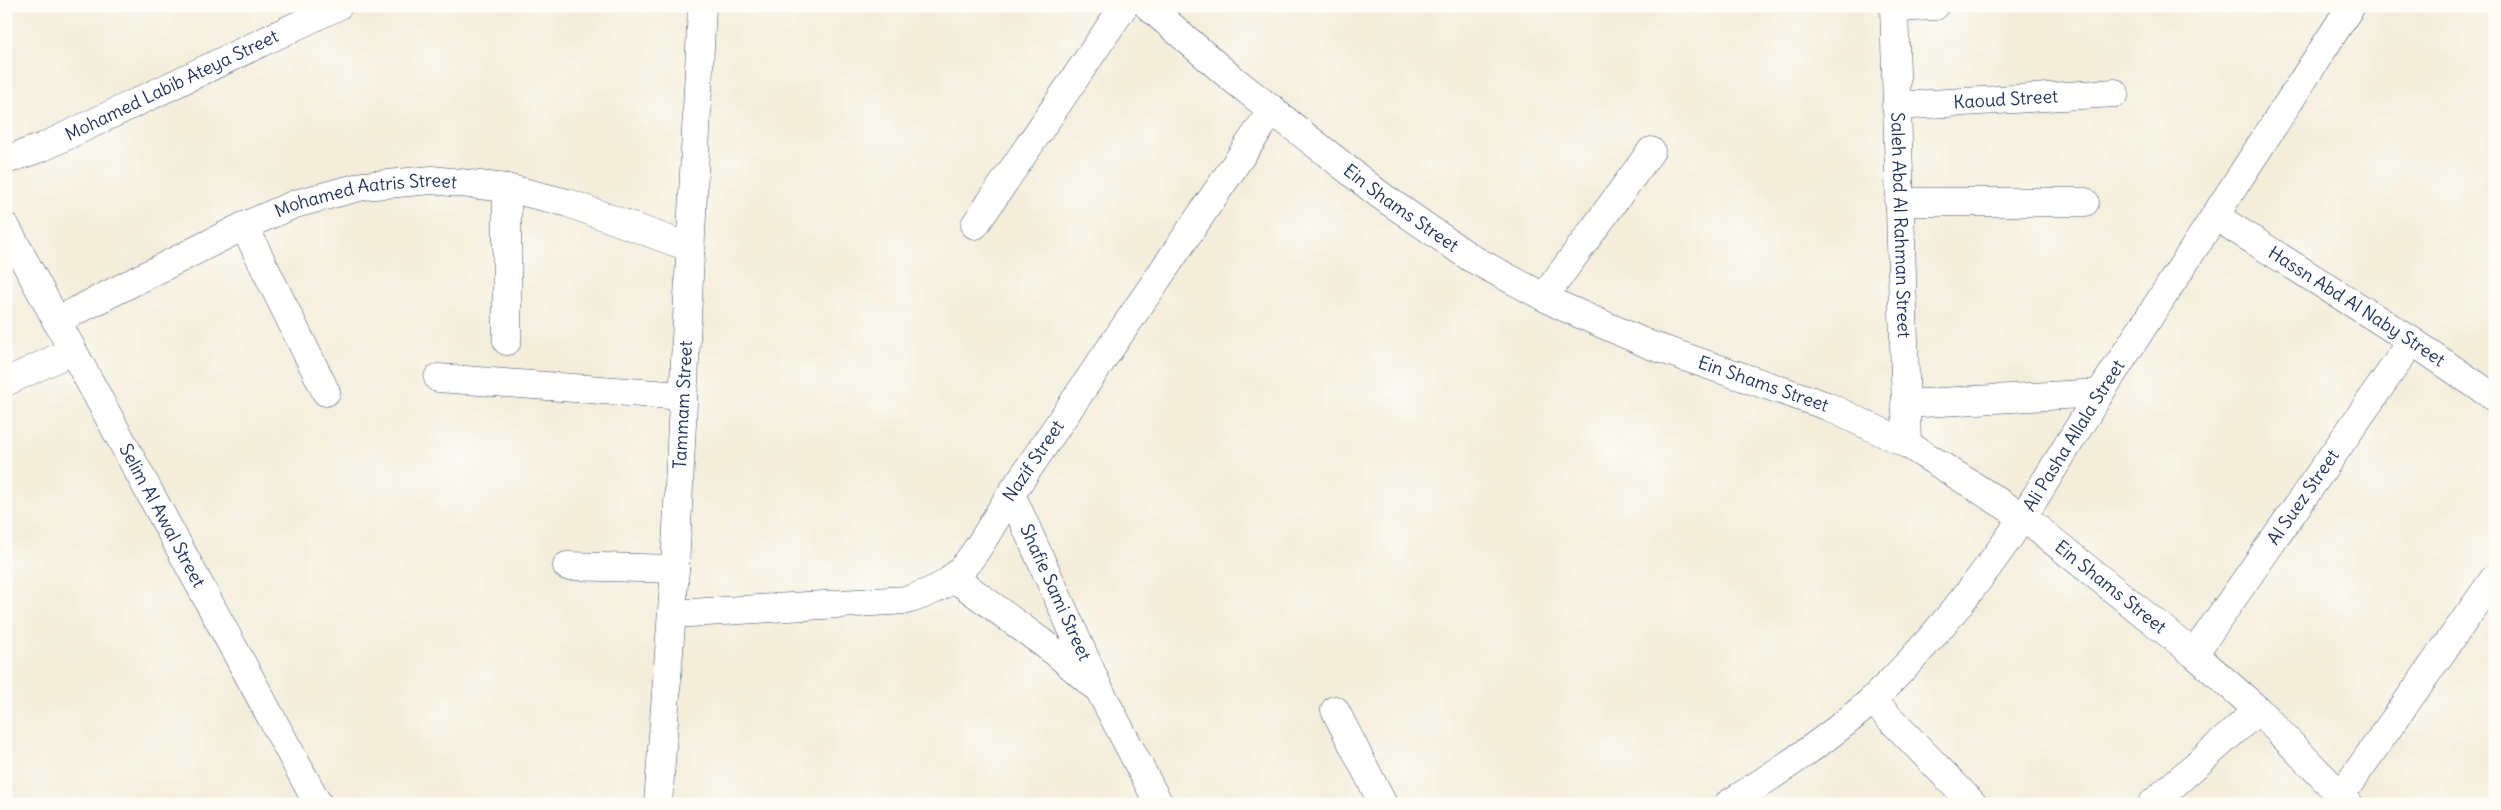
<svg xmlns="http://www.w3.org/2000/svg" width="2501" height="810" viewBox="0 0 2501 810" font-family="Delius,sans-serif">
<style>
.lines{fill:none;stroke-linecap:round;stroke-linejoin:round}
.minor-casing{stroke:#3b4c70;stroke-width:29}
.tertiary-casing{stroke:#3b4c70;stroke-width:29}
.secondary-casing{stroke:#3b4c70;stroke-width:29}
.minor{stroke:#fff;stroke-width:28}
.tertiary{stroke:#fff;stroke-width:28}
.secondary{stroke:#fff;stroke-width:28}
.labels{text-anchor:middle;stroke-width:4;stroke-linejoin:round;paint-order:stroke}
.street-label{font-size:18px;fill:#1b2f5e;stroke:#fdfcf7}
</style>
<rect width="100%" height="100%" fill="#fdfcf7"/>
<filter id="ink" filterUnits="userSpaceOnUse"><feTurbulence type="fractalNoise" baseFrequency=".02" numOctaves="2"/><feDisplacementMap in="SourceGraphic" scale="10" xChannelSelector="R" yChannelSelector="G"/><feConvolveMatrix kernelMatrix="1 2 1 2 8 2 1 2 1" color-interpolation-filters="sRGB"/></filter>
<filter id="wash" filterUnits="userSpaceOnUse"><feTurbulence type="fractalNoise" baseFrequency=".0096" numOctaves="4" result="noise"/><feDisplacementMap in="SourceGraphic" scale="20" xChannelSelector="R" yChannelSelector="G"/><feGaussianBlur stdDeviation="1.12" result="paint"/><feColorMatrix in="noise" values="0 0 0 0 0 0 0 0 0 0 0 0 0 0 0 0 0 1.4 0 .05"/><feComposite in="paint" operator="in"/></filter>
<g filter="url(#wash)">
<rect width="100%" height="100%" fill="#f3edd9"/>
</g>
<g filter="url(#ink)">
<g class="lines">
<defs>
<g id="minor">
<path id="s1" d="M1894,6L1907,444"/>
<path d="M1894,8L1935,6"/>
<path id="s2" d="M1896,106L2115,93"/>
<path id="s3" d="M6,160L43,147L338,6"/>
<path d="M1899,202H2085"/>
<path id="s4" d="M2215,216L2412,341L2495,398"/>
<path d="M975,225L1124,6"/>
<path d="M244,226L326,392"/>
<path d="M1544,297L1651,151"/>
<path id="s5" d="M56,321L244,226L295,204L363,186L432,180L507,188L568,203L691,248"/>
<path d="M507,341V188"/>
<path d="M438,378L683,396"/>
<path d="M6,382L72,351"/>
<path d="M1905,404L2100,393"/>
<path id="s6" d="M1011,494L1100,691L1159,804"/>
<path d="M567,566L675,569"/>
<path d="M953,577L1055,652L1093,685"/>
<path id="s7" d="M673,614L907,600C923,595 940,589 953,578C977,556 993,521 1011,494L1273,109"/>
<path id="s8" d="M2194,654L2412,341"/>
<path d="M1872,700L1973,804"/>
<path d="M1335,710L1383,804"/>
<path d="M2341,795L2495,577"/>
<path id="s9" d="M658,804L675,569L702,6"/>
<path d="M1728,804C1774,775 1833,736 1873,699C1930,644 1979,583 2023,517"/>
<path d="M2152,804L2258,710"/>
</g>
<g id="tertiary">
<path id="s10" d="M6,227L318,804"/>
<path id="s11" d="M2023,517L2100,393L2351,6"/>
</g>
<g id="secondary">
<path id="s12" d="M1148,6L1229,76L1380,195L1471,258L1559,305L1650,345L1827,406L1907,444L2023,517L2194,654L2258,710L2349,804"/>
</g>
</defs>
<use href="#minor" class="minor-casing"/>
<use href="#tertiary" class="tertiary-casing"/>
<use href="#secondary" class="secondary-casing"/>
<use href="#minor" class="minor"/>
<use href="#tertiary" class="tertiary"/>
<use href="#secondary" class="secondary"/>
</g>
</g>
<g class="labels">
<g class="street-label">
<text dy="6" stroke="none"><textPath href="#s3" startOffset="182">Mohamed Labib Ateya Street</textPath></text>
<text dy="6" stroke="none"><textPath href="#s2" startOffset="110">Kaoud Street</textPath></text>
<text dy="6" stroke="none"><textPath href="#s5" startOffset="338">Mohamed Aatris Street</textPath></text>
<text dy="6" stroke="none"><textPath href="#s12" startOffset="324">Ein Shams Street</textPath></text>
<text dy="6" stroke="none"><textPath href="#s1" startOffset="219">Saleh Abd Al Rahman Street</textPath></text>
<text dy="6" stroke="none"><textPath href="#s4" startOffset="168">Hassn Abd Al Naby Street</textPath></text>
<text dy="6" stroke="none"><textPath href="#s12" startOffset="729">Ein Shams Street</textPath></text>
<text dy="6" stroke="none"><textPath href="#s9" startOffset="400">Tammam Street</textPath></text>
<text dy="6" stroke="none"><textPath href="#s11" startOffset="96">Ali Pasha Allala Street</textPath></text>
<text dy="6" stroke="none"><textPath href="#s7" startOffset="428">Nazif Street</textPath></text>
<text dy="6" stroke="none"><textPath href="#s8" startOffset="191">Al Suez Street</textPath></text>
<text dy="6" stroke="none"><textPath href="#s10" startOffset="328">Selim Al Awal Street</textPath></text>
<text dy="6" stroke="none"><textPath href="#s12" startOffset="1134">Ein Shams Street</textPath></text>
<text dy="6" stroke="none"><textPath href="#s6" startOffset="108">Shafie Sami Street</textPath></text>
</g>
</g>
<rect width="2501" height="810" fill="none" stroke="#fdfcf7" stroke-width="25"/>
</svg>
